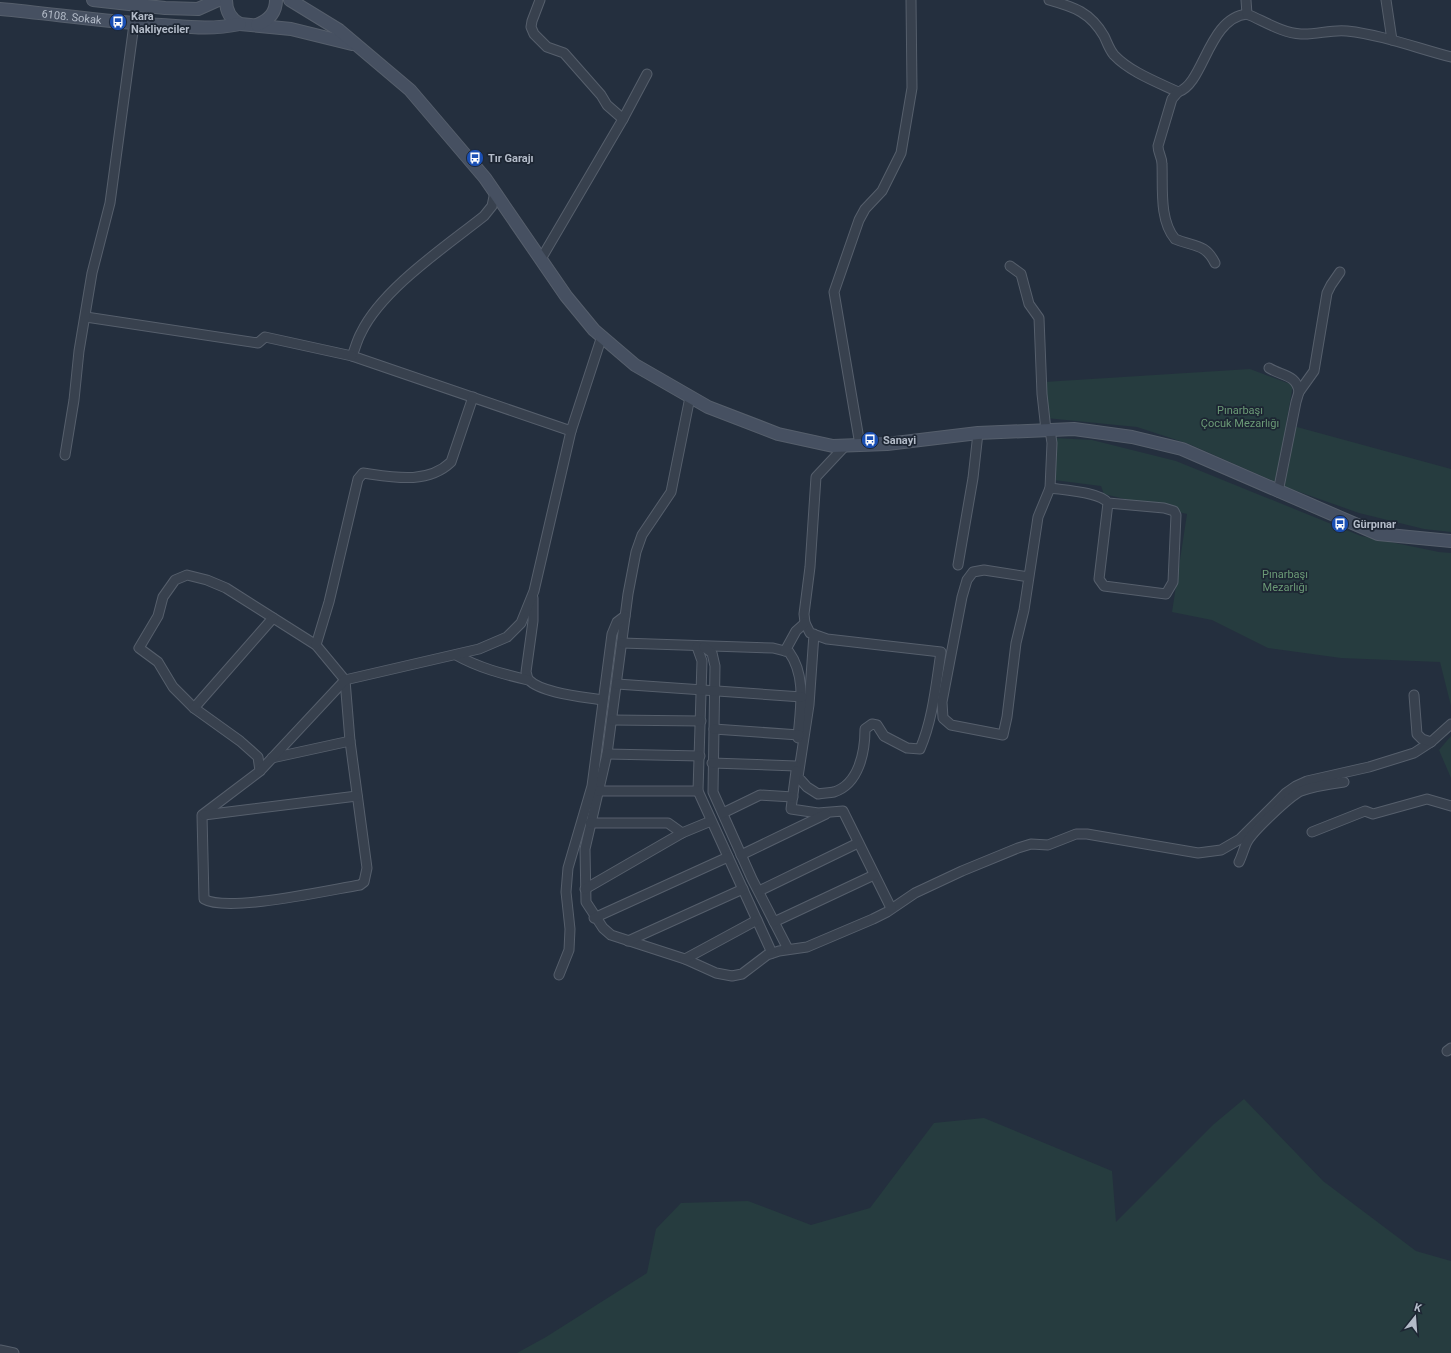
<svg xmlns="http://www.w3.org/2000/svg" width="1451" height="1353" viewBox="0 0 1451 1353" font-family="Roboto,sans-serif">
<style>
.green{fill:#263c3f}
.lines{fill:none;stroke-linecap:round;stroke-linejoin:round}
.street-casing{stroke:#565f6c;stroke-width:11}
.secondary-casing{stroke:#565f6c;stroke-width:14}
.street{stroke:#38414e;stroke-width:9}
.secondary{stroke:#465061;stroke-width:12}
.labels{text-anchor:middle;stroke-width:3.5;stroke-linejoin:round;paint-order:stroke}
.street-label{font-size:11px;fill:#b4bcc9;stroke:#1d2633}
.poi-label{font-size:11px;font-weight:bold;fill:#b4bcc9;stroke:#1d2633;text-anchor:start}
.park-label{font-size:11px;fill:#6b9a76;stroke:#1d2633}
</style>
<rect width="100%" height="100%" fill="#242f3e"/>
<g class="green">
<path d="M1250,369L1293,385L1286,424L1451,469V532L1424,529L1359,513L1291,489L1189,444L1137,427L1046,418L1044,382Z"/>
<path d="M1055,438L1092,440L1176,461L1361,536L1439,552L1451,553V706L1440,662L1341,658L1268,648L1212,620L1172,612L1187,514L1104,494L1101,486L1054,480Z"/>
<path d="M1451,736V778L1439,750Z"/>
<path d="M1244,1099L1323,1181L1416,1251L1451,1261V1353H517L546,1337L647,1273L656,1229L681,1203L748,1201L811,1225L870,1208L934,1123L984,1118L1112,1171L1116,1222L1214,1124Z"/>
</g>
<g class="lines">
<defs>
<g id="street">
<path d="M540,0L532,21L531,27L534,34L547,47L564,53L601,95L607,105L623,119"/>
<path d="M1049,0C1074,7 1090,12 1104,36C1107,42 1109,49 1114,55C1130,72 1157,82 1178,92C1204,84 1208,18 1247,14"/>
<path d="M1246,0L1247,14C1264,21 1282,33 1301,34C1316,35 1332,29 1347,31C1383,35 1416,48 1451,57"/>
<path d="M1386,0L1392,40"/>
<path d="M1178,92L1172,99L1158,146C1158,153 1162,157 1162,164C1163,187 1159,220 1175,239C1194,247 1205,243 1215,263"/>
<path d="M495,192L492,206L484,216C445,247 382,289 361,333C357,340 355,349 352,356L571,431"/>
<path d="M541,259L623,119L647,74"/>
<path d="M1010,266L1021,274L1029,304L1039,318L1042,394L1046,430"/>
<path d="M86,317L258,343L265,337L352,356"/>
<path d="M1269,368C1282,376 1297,375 1299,392"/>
<path d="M690,397L671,492L642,535L636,552L628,594L607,754L585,849L586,902L603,928L611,935L685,959L716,973L732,976L742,974L767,955L779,951L807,947L873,919L887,912L915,893L962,871L1018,848L1031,844L1048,845L1076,834H1087L1198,853L1221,850L1240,839L1286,793L1296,786L1307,781L1369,767L1414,753L1431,742L1451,724"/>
<path d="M860,445L834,292L859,220L865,209L882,191L901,153L912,88L911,0"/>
<path d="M65,455L74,400L79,351L92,273L110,203L134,24"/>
<path d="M1050,488C1063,490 1100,492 1108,503L1164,508L1174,511L1176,515L1173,582L1166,594L1104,586L1099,579L1108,503"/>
<path d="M1278,492L1296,402L1299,392L1314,371L1327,293L1331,285L1340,272"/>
<path d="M958,565L973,478L978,433"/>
<path d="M187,575L207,580L226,588L316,645L345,680L350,741L367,868L364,882L360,885C329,890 227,913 204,899L202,815L260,771L258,757L240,741L194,708L173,687L158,662L139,648L158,616L163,597L175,580Z"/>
<path d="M1029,577L984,570L973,572L967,580L962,597L942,702L943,718L951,725L1003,735L1007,717L1016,643L1024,610L1038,517L1050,488L1052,443L1050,430"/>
<path d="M533,598V621L526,672C527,674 527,678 529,680C541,693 585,697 602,700"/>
<path d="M814,634L809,705L798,777L807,787L818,794C823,793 829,793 834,792C859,784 865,752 865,729L872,724L877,725L884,736L907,748L920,749C933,719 936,684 941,652L827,639L810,633L805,623L804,614L810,567L816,477L846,445"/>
<path d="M622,643L773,648L789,652C807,677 800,709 798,738"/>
<path d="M316,645L329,602L358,479L363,473C392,477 427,485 451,462L473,397"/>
<path d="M697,647L702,661L698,791L772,953"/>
<path d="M704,647L712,653L715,666L713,792L752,879L788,949"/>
<path d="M785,651L796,631L805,623"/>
<path d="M456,655C479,668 503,674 528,680"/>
<path d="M617,684L802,697"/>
<path d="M1414,695L1417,734L1422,739L1431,742"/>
<path d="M194,708L273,618"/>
<path d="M612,720L701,721"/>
<path d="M714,729L799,735"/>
<path d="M607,754L700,756"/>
<path d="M272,758L350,741"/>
<path d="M712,763L796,766"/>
<path d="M260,771L345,680L479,649L507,637L521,623L534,591L571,431L602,336"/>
<path d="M796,771L791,809L818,813L843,811L891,908"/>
<path d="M598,791H698"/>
<path d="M723,813L760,795L793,797"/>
<path d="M204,815L357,796"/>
<path d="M590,823H668L682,833"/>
<path d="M1312,832L1365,811L1373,814L1427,799L1451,806"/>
<path d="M741,855L826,814"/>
<path d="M1239,862C1242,856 1244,848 1247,842C1253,831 1290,796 1301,791C1315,786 1329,784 1344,782"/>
<path d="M585,889L682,833L711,821"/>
<path d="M759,891L858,843"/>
<path d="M594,918L728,857"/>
<path d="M774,922L874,875"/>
<path d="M628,941L743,889"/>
<path d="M685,959L757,920"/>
<path d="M559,975L569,950L570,929L566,892L568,868L592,786L612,634L617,622L625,616"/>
<path d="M1447,1051L1451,1048"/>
<path d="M0,1350L14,1353"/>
</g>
<g id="secondary">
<path d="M93,0L165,8L198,9L218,0"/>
<path d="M226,0C226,11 230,19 240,24L291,29L352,44"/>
<path d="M290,0L339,30L410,90L485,178L566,296L594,330L635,365L708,407L778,434L833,446L887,444L978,433L1074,429L1132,437L1182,449L1378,534L1451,541"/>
<path id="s1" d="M0,9C54,14 107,22 161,25C189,27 211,30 240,24"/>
<path d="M257,25C269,20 276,13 276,0"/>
</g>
</defs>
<use href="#street" class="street-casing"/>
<use href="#secondary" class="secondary-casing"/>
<use href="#street" class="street"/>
<use href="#secondary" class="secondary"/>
</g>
<defs>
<symbol id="bus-disc" viewBox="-11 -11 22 22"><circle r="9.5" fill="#1a4fb4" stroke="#1d2633"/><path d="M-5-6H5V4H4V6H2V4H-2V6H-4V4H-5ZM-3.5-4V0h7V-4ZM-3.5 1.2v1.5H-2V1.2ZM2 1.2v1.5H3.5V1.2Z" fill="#fff"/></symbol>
</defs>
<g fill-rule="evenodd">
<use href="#bus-disc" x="108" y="12" width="20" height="20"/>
<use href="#bus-disc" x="465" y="148" width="20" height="20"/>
<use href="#bus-disc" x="860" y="430" width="20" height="20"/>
<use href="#bus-disc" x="1330" y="514" width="20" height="20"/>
</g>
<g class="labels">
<g class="street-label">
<text dy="4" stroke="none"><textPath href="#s1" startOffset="72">6108. Sokak</textPath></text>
</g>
<g class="poi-label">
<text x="131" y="20">Kara<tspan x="131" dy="13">Nakliyeciler</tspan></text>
<text x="488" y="162">Tır Garajı</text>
<text x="883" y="444">Sanayi</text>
<text x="1353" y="528">Gürpınar</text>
</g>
<g class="park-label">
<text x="1240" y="414">Pınarbaşı<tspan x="1240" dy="13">Çocuk Mezarlığı</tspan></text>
<text x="1285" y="578">Pınarbaşı<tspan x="1285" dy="13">Mezarlığı</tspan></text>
</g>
</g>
<g transform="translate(1415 1317) rotate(17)" stroke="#1d2633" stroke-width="3" paint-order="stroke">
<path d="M0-3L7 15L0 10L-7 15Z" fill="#b4bcc9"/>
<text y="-6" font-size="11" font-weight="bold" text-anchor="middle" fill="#b4bcc9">K</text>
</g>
</svg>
